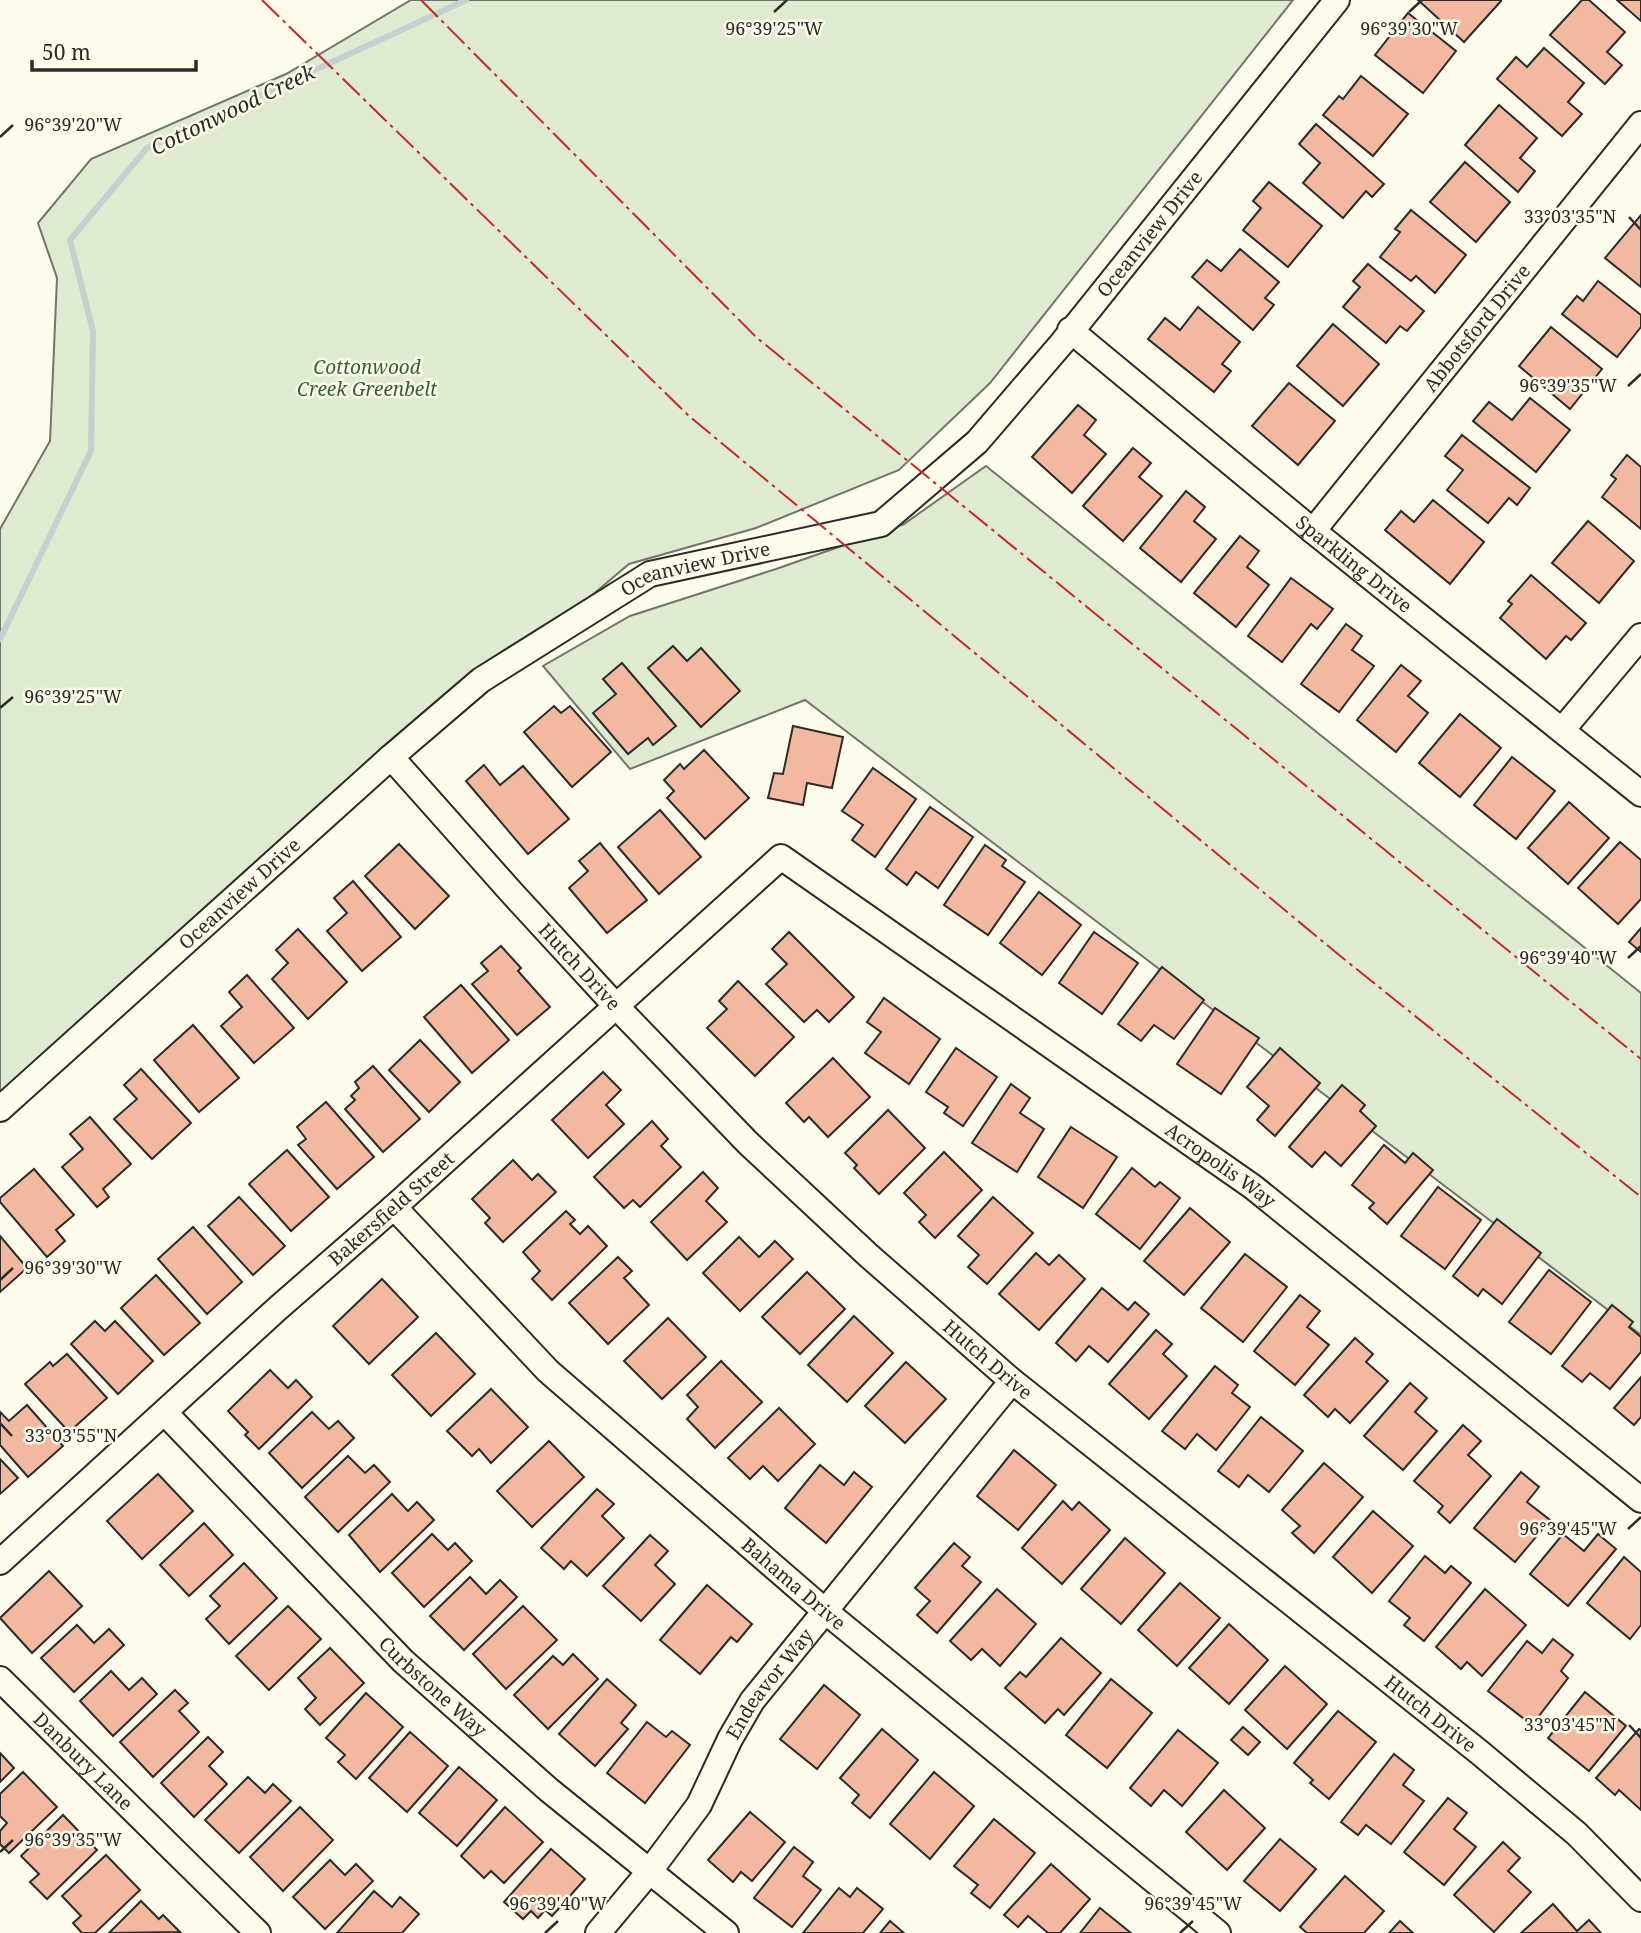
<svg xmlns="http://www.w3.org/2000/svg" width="1641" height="1933" viewBox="0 0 1641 1933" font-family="'Noto Serif',serif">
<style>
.green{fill:#deebd1;stroke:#74746e;stroke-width:2}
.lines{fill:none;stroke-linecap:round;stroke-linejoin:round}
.stream{stroke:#c7d0d0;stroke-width:6}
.building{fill:#f2b8a0;stroke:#2b2b2b;stroke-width:2}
.minor-casing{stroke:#2b2b2b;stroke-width:28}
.minor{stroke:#fdfbea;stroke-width:24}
.power{stroke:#c62828;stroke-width:2;stroke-dasharray:24 5 3.5 5;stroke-linecap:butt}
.ticks{fill:none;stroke:#2b2b2b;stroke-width:2.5}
.labels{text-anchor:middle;stroke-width:5;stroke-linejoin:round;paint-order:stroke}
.street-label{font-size:19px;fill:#2b2b2b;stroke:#fdfbea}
.park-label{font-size:19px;font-style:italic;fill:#34623c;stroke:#fdfbea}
.water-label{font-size:21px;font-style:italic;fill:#2b2b2b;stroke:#fdfbea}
.ticks-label{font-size:18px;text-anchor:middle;fill:#2b2b2b;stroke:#fdfbea;stroke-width:5;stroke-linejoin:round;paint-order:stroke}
</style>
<rect width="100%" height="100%" fill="#fdfbea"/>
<g class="green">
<path d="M411,0H1293L990,383L899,470L756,528L629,564L0,1097V529L50,441L57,278L38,223L91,159L286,74Z"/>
<path d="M986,466L1641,993V1335L805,700L630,769L543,666L630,616L776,569L904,524Z"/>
</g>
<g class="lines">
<path class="stream" d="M0,639L91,451L93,331L70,240L147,148L466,0"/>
</g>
<g class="building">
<path d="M1418,0H1501V1L1464,42Z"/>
<path d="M1582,0H1589L1625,32L1607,52L1622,65L1605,84L1550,35Z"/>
<path d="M1617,0H1641V21Z"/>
<path d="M1408,13L1456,51L1423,93L1375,55Z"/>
<path d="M1544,48L1584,83L1568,102L1582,114L1562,136L1497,79L1516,57L1527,67Z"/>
<path d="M1361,76L1408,114L1373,156L1323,115L1339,96L1343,99Z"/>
<path d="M1499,105L1537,138L1520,158L1535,171L1518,192L1465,145Z"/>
<path d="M1316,124L1384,184L1372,197L1366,191L1343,218L1303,183L1320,163L1299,144Z"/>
<path d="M1465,162L1510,202L1476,242L1430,202Z"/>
<path d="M1269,182L1322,226L1288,267L1243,230L1261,208L1253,201Z"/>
<path d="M1411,210L1466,255L1435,293L1416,276L1411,281L1380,257L1400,232L1395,229Z"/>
<path d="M1641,215V287L1605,258Z"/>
<path d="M1240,249L1279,282L1265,298L1274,305L1253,330L1192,277L1207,260L1221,271Z"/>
<path d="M1368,264L1424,311L1407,331L1400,326L1386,343L1343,307L1360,287L1353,281Z"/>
<path d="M1598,281L1641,315V327L1617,357L1562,314L1577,296L1583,301Z"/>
<path d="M1198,307L1240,342L1222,364L1231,371L1214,392L1148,339L1165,318L1180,330Z"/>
<path d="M1333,324L1379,364L1343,406L1297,366Z"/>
<path d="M1551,327L1602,369L1570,409L1519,366Z"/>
<path d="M1289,383L1335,421L1298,465L1252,426Z"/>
<path d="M1530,398L1570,430L1536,472L1473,421L1489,402L1512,420Z"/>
<path d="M1078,405L1096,420L1084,435L1106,454L1072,493L1032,457Z"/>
<path d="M1462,435L1530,488L1517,505L1509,498L1488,523L1447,490L1463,470L1445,456Z"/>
<path d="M1133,448L1151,463L1139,477L1162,496L1123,541L1083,506Z"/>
<path d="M1627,455L1641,467V529L1602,497L1616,479L1611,475Z"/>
<path d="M1186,491L1205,507L1194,521L1216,539L1181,582L1140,548Z"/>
<path d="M1433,500L1484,542L1450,584L1385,530L1401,511L1414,522Z"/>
<path d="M1588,521L1634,561L1599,603L1552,563Z"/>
<path d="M1240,536L1259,551L1247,567L1269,585L1236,627L1194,593Z"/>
<path d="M1531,575L1586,623L1571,640L1566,636L1546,659L1500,618L1512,604L1508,601Z"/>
<path d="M1291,578L1333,609L1317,629L1311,624L1282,662L1248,636Z"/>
<path d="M1346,624L1362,636L1352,650L1374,666L1339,712L1301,684Z"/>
<path d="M673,646L687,661L701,648L740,691L701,727L648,668Z"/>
<path d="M622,663L676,726L653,745L648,738L628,754L593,713L616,694L603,679Z"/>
<path d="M1401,665L1421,681L1408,696L1428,713L1396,752L1357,720Z"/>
<path d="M554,706L561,713L570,706L611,752L572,787L524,732Z"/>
<path d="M1460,714L1501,748L1460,797L1419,763Z"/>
<path d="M793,726L843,737L832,788L807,783L803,805L768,798L774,773L783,774Z"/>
<path d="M704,750L749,798L705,839L667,798L674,791L664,780L680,764L684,769Z"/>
<path d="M1512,757L1555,791L1516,839L1474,805Z"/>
<path d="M484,765L500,785L523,766L569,819L528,854L466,781Z"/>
<path d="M873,768L916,799L875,857L852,840L863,825L842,811Z"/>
<path d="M1569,802L1609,838L1568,884L1528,848Z"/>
<path d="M930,807L973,837L938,888L916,872L907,885L886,869Z"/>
<path d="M660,810L701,857L659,894L618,847Z"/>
<path d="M1620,842L1641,860V899L1618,924L1578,888Z"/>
<path d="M600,843L647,900L607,933L569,888L588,871L579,861Z"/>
<path d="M399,844L449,896L415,929L365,876Z"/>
<path d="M985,845L1006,860L1002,866L1025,882L988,935L944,905Z"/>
<path d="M353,881L401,937L362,971L327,931L347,913L334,898Z"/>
<path d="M1039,892L1081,925L1042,975L1000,943Z"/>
<path d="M1641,928V952L1629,942Z"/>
<path d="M298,929L347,982L308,1019L272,979L288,963L276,950Z"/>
<path d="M789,932L854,997L829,1022L817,1010L804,1022L766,984L787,964L772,949Z"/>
<path d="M1094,932L1138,963L1102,1014L1059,983Z"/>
<path d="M501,946L521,968L518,971L550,1007L517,1035L472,984L488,971L481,963Z"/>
<path d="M1162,967L1204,1000L1174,1039L1154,1025L1141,1041L1118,1024Z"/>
<path d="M247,975L294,1028L254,1063L221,1026L242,1007L229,992Z"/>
<path d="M738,981L794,1037L755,1076L707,1028L727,1009L719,1001Z"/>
<path d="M461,985L509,1040L472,1073L424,1017Z"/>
<path d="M884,998L940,1039L909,1084L865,1053L881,1032L867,1022Z"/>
<path d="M1215,1008L1259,1038L1221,1094L1177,1064Z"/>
<path d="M193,1025L239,1078L199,1112L154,1060Z"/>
<path d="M420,1040L460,1082L429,1112L389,1070Z"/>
<path d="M956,1048L997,1077L963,1126L944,1113L948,1107L926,1092Z"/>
<path d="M1280,1048L1320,1083L1275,1136L1257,1120L1269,1106L1247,1087Z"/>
<path d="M833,1058L870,1097L828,1137L809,1117L804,1122L786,1103Z"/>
<path d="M373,1066L420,1119L383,1152L345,1109L355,1100L351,1096L359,1088L355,1082Z"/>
<path d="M141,1069L191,1123L152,1159L114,1119L137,1099L124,1085Z"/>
<path d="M603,1072L621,1090L606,1105L624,1124L588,1158L552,1120Z"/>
<path d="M1011,1084L1030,1098L1020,1113L1044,1129L1017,1172L972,1143Z"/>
<path d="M1342,1085L1365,1105L1360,1111L1376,1126L1341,1166L1325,1152L1312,1167L1289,1147Z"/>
<path d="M326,1102L374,1157L337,1189L298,1145L306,1139L297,1127Z"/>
<path d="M888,1110L925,1148L879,1194L854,1168L857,1165L845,1153Z"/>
<path d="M90,1117L131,1164L103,1189L109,1197L97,1207L62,1167L83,1149L70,1134Z"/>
<path d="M652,1121L668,1139L661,1146L681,1167L640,1207L633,1200L624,1208L594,1177Z"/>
<path d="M1071,1127L1117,1157L1083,1208L1038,1177Z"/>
<path d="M1384,1145L1405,1163L1413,1153L1433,1170L1387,1224L1369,1208L1374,1203L1352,1185Z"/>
<path d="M287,1150L329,1197L291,1231L249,1184Z"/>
<path d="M944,1152L982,1190L935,1238L919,1222L926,1215L904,1193Z"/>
<path d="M513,1160L532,1180L538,1174L556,1192L503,1242L485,1223L490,1218L472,1199Z"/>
<path d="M1132,1168L1155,1187L1160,1182L1180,1198L1140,1249L1096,1214Z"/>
<path d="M34,1169L74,1215L56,1230L65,1241L47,1257L0,1202V1198Z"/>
<path d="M703,1172L718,1188L706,1201L727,1222L687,1260L651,1222Z"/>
<path d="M1438,1187L1481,1220L1445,1269L1401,1236Z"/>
<path d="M239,1197L285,1246L253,1275L208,1226Z"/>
<path d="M993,1197L1033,1233L987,1284L968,1267L979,1255L958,1236Z"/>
<path d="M1190,1208L1230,1242L1184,1295L1144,1261Z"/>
<path d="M566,1211L575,1220L570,1224L580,1234L588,1226L607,1246L552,1300L532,1279L540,1271L523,1252Z"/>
<path d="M1497,1219L1541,1253L1502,1304L1483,1289L1478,1296L1453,1276Z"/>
<path d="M193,1227L242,1282L207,1314L158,1259Z"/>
<path d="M0,1236L27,1268L0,1292Z"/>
<path d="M739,1237L759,1257L775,1241L793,1259L740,1311L703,1273Z"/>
<path d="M1036,1253L1049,1265L1059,1255L1085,1279L1039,1330L999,1294Z"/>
<path d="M1245,1254L1287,1287L1243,1342L1201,1308Z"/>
<path d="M618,1257L632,1271L624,1278L649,1305L608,1344L569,1303Z"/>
<path d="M1549,1270L1591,1302L1551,1354L1509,1322Z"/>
<path d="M807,1272L845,1309L800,1354L762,1317Z"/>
<path d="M156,1275L200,1323L164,1355L121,1308Z"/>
<path d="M382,1279L418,1317L369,1364L333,1326Z"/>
<path d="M1102,1288L1128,1310L1135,1302L1149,1314L1108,1362L1089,1346L1076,1361L1056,1343Z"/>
<path d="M1300,1295L1320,1311L1307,1327L1329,1345L1295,1385L1254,1351Z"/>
<path d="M1612,1305L1633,1322L1629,1327L1641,1337V1352L1610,1389L1590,1373L1582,1382L1562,1366Z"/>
<path d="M854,1316L893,1353L847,1402L808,1365Z"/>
<path d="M668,1318L706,1357L662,1399L624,1361Z"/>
<path d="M95,1321L105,1331L115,1321L153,1361L118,1394L71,1344Z"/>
<path d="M1156,1330L1172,1344L1163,1354L1187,1376L1149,1419L1109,1384Z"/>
<path d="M436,1333L475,1374L431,1416L392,1375Z"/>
<path d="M1355,1338L1373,1354L1366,1362L1388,1381L1350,1423L1335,1409L1328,1417L1304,1395Z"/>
<path d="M67,1354L107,1398L69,1432L25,1384L50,1362L53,1366Z"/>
<path d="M721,1361L762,1402L715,1448L687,1419L698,1407L687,1395Z"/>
<path d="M906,1362L946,1399L905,1443L865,1406Z"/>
<path d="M1215,1366L1238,1385L1232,1393L1250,1407L1216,1450L1197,1434L1185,1449L1162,1431Z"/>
<path d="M270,1370L288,1388L296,1380L312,1397L259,1449L245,1435L248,1432L228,1411Z"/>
<path d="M1641,1377V1417L1634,1425L1614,1408Z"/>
<path d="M1410,1383L1427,1398L1415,1412L1437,1431L1403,1470L1364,1436Z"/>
<path d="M491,1389L528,1427L491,1463L479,1449L472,1456L447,1431Z"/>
<path d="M27,1405L63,1446L28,1477L0,1445V1412L9,1421Z"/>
<path d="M779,1408L815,1444L778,1481L763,1466L750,1479L728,1458Z"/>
<path d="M312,1412L329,1429L338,1421L354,1438L302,1488L269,1453Z"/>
<path d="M1261,1417L1303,1451L1269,1492L1248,1475L1239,1487L1218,1471Z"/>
<path d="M1463,1425L1481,1441L1468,1455L1491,1476L1450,1523L1438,1512L1443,1506L1414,1481Z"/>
<path d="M549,1441L584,1477L532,1527L497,1491Z"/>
<path d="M1014,1450L1056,1485L1018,1530L977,1496Z"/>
<path d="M348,1456L365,1473L374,1465L390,1482L338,1532L305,1497Z"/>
<path d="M0,1459L18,1478L0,1494Z"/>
<path d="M1324,1463L1363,1497L1314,1553L1292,1533L1300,1526L1282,1510Z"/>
<path d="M820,1465L844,1485L854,1472L872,1487L826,1543L785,1508Z"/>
<path d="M1521,1472L1539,1487L1527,1502L1550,1520L1515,1562L1474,1528Z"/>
<path d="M158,1474L193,1511L142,1559L107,1521Z"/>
<path d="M597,1489L614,1504L602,1516L624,1538L587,1576L571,1561L564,1569L541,1548Z"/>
<path d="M392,1494L408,1511L417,1502L434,1520L380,1572L349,1535Z"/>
<path d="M1063,1501L1072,1510L1079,1502L1110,1530L1062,1584L1022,1548Z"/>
<path d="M1373,1511L1413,1546L1372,1593L1333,1557Z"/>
<path d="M204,1523L233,1555L189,1596L160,1565Z"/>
<path d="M432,1534L448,1550L455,1543L472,1561L424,1607L392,1573Z"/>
<path d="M1563,1534L1584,1551L1598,1534L1616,1549L1568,1606L1530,1574Z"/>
<path d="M650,1535L668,1551L655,1565L675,1584L641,1621L603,1586Z"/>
<path d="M1125,1538L1165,1573L1121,1624L1081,1589Z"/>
<path d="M954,1543L970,1557L962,1566L981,1582L937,1633L917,1615L930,1601L915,1588Z"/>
<path d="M1425,1556L1445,1573L1451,1566L1471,1583L1424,1641L1404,1625L1410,1618L1389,1601Z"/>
<path d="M1624,1557L1641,1572V1625L1630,1639L1587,1603Z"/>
<path d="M244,1563L277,1598L229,1644L206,1619L220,1606L210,1596Z"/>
<path d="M49,1571L82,1606L32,1653L0,1618Z"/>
<path d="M470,1577L486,1594L500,1580L517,1597L464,1650L430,1616Z"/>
<path d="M1180,1583L1220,1618L1177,1666L1138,1630Z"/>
<path d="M707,1585L752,1624L737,1642L731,1637L700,1674L660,1640Z"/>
<path d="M997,1589L1036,1624L1000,1666L982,1649L971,1660L950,1641Z"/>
<path d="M1485,1589L1526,1625L1482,1676L1467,1662L1461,1669L1436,1647Z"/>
<path d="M288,1606L321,1639L269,1690L236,1656Z"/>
<path d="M523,1606L557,1640L506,1689L473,1654Z"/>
<path d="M1229,1624L1268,1660L1229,1704L1189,1668Z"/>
<path d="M77,1625L94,1643L109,1629L124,1645L74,1692L41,1658Z"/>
<path d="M1061,1638L1101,1673L1064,1715L1058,1709L1045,1723L1005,1688L1020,1672L1026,1677Z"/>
<path d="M1553,1639L1573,1655L1561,1671L1568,1678L1532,1725L1488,1691L1527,1641L1542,1653Z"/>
<path d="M330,1648L364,1683L320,1725L305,1709L316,1698L298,1678Z"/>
<path d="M573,1654L598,1679L548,1729L514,1695L553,1656L563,1665Z"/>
<path d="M1285,1666L1327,1704L1287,1749L1245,1710Z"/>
<path d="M111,1671L129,1690L142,1678L157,1694L113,1736L80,1701Z"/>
<path d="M607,1679L636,1705L621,1723L628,1729L595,1766L559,1734Z"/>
<path d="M1111,1679L1152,1713L1107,1768L1066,1735Z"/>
<path d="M824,1685L860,1715L817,1769L780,1739Z"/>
<path d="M175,1690L188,1703L179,1711L199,1732L153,1777L120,1742Z"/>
<path d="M1585,1692L1626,1726L1589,1771L1548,1738Z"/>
<path d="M366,1693L403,1727L356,1779L338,1762L345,1755L326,1738Z"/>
<path d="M1338,1711L1376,1742L1329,1799L1310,1783L1313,1780L1294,1763Z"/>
<path d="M647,1722L666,1737L672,1731L690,1745L645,1803L607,1773Z"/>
<path d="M1243,1727L1260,1742L1248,1755L1231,1740Z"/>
<path d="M882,1729L918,1760L870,1818L852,1803L859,1795L840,1778Z"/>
<path d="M1639,1729L1641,1730V1810L1619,1790L1615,1795L1596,1778Z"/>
<path d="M1178,1730L1218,1763L1182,1806L1164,1790L1151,1806L1130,1788Z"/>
<path d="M410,1732L448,1766L407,1812L369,1778Z"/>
<path d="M208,1737L223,1752L209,1766L227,1784L194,1817L161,1783Z"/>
<path d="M0,1753L14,1768L0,1782Z"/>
<path d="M1394,1754L1414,1770L1403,1785L1424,1801L1391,1844L1366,1825L1358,1835L1341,1822Z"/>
<path d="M459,1767L497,1800L457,1846L419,1813Z"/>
<path d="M23,1772L57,1807L9,1853L0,1844V1831L7,1823L0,1816V1794Z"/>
<path d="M934,1772L974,1806L930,1859L890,1824Z"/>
<path d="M248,1777L265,1793L273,1784L291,1801L239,1853L205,1820Z"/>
<path d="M1224,1790L1265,1828L1227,1870L1186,1832Z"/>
<path d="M1448,1798L1467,1813L1454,1829L1476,1847L1444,1885L1404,1852Z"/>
<path d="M300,1807L333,1840L283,1891L250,1857Z"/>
<path d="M505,1807L543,1842L504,1883L491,1871L484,1878L461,1856Z"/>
<path d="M750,1812L785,1842L752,1881L741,1872L733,1882L708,1860Z"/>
<path d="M63,1815L97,1850L47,1899L30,1882L39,1874L21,1856Z"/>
<path d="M994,1819L1035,1853L990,1908L971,1893L978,1885L954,1866Z"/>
<path d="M1280,1839L1316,1869L1280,1911L1244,1881Z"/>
<path d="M1503,1842L1520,1858L1508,1871L1531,1892L1494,1932L1454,1895Z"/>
<path d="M794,1847L813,1862L803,1876L821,1890L792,1927L754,1898Z"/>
<path d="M551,1849L585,1879L552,1916L545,1910L538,1918L531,1911L523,1919L504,1902Z"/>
<path d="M106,1855L140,1890L95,1933H82L73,1923L81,1916L62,1896Z"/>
<path d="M330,1860L345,1875L356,1864L373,1881L325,1929L293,1897Z"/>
<path d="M1051,1864L1090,1899L1060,1933H1048L1028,1916L1018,1927L1004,1915Z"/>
<path d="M1345,1876L1384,1911L1364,1933H1307L1300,1927Z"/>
<path d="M839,1888L850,1897L857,1888L883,1909L863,1933H803Z"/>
<path d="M374,1891L392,1907L400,1897L419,1914L402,1933H337Z"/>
<path d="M141,1901L159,1919L163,1915L180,1932L109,1933Z"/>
<path d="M1553,1904L1577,1931L1589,1920L1601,1933H1521Z"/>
<path d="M1100,1908L1131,1933H1080Z"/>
<path d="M890,1921L904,1933H880Z"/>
<path d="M1400,1921L1413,1933H1389Z"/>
</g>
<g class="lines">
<defs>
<g id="minor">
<path id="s1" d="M1070,330L1313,531L1641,794"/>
<path id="s2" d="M1313,531L1641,124"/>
<path d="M1563,729L1641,636"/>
<path id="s3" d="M391,757L512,893L615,1005L748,1143L868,1255L1012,1381L1479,1752L1577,1834L1641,1899"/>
<path id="s4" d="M0,1109L391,757L481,680L650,574L881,524L977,442L1062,343L1337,0"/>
<path id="s5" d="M394,1207L548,1371L825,1611L1218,1933"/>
<path id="s6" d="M165,1413L403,1661L549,1790L726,1933"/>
<path id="s7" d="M0,1562L277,1309L394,1207L781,857L1253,1187L1641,1500"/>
<path id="s8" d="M0,1679L258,1933"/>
<path id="s9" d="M598,1933L649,1872L699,1805L730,1739L752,1701L1012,1381"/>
</g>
</defs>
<use href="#minor" class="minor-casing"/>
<use href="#minor" class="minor"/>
<g class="power">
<path d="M262,0L689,416L1339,955L1641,1197"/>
<path d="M421,0L756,337L1641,1059"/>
</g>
</g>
<path class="ticks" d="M774,12L787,0M1409,12L1422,0M0,137L13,125M1629,217L1641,230M1628,386L1641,374M0,708L13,697M1628,958L1641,946M0,1280L13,1268M0,1423L12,1436M1628,1529L1641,1517M1629,1725L1641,1738M0,1852L13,1840M545,1933L558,1921M1180,1933L1193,1921"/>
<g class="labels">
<g class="street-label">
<text dy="7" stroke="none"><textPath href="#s4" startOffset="1477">Oceanview Drive</textPath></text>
<text dy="7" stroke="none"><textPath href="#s2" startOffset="261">Abbotsford Drive</textPath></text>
<text dy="7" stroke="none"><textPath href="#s1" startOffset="368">Sparkling Drive</textPath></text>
<text dy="7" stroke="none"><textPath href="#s4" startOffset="889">Oceanview Drive</textPath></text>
<text dy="7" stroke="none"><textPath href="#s4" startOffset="322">Oceanview Drive</textPath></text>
<text dy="7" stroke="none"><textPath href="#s3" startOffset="282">Hutch Drive</textPath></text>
<text dy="7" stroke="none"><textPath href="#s7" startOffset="1589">Acropolis Way</textPath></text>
<text dy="7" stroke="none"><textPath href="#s7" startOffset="527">Bakersfield Street</textPath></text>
<text dy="7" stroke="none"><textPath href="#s3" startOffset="849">Hutch Drive</textPath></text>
<text dy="7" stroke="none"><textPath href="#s5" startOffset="550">Bahama Drive</textPath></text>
<text dy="7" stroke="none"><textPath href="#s9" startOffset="304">Endeavor Way</textPath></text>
<text dy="7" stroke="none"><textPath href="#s6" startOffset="383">Curbstone Way</textPath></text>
<text dy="7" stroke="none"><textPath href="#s3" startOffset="1416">Hutch Drive</textPath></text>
<text dy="7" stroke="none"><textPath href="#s8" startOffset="117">Danbury Lane</textPath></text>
</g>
<g class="park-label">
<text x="367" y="374">Cottonwood<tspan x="367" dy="22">Creek Greenbelt</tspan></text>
</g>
<g class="water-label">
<text transform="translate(233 110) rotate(-26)" y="7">Cottonwood Creek</text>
</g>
</g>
<g class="ticks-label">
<text x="774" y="35">96°39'25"W</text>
<text x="1409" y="35">96°39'30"W</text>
<text x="73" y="131">96°39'20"W</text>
<text x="1570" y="223">33°03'35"N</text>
<text x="1568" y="392">96°39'35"W</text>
<text x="73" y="703">96°39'25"W</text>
<text x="1568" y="964">96°39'40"W</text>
<text x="73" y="1274">96°39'30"W</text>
<text x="71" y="1442">33°03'55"N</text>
<text x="1568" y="1535">96°39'45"W</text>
<text x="1570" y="1731">33°03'45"N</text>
<text x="73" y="1846">96°39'35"W</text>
<text x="558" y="1910">96°39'40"W</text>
<text x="1193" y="1910">96°39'45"W</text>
</g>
<path d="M32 60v10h164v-10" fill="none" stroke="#2b2b2b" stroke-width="3.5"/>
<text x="42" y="60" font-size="21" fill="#2b2b2b" stroke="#fdfbea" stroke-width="5" paint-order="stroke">50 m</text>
</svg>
